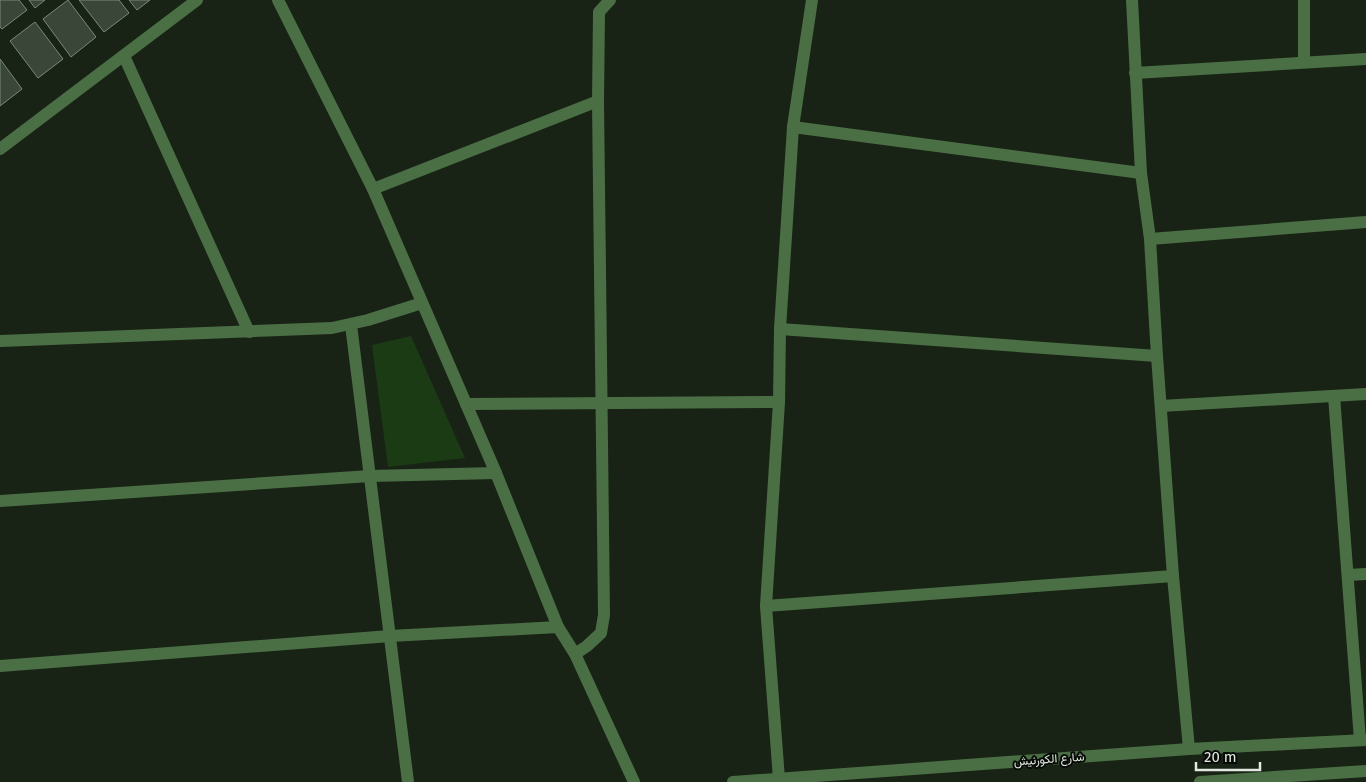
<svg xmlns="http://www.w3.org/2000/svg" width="1366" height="782" viewBox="0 0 1366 782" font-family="'Fira Sans',Vazirmatn,sans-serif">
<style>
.green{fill:#1a3b14}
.building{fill:#3a4638;stroke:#7b8979}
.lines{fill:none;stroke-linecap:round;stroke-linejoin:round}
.minor{stroke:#4b6f44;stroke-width:12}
.labels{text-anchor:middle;stroke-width:4;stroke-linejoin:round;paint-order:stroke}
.street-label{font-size:12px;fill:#e2e9e0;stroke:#060b06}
</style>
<rect width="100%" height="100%" fill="#182316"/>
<path class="green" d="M411,336L465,458L388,467L372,345Z"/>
<g class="building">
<path d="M0,0H19L27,10L2,29L0,27Z"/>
<path d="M29,0H45L35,8Z"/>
<path d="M68,0L96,37L71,57L43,19Z"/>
<path d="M79,0H119L129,13L104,32Z"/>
<path d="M129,0H150L137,10Z"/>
<path d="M35,22L63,59L38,78L10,41Z"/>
<path d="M0,59L22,89L0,106Z"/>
</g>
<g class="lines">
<g class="minor">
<path d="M278,0L373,189L496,473L558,627L575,654L634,782"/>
<path d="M1132,0L1141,173L1150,239L1157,356L1173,576L1189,749"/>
<path d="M1304,0V62"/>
<path d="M124,56L249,332"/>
<path d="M1135,73L1366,59"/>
<path d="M793,127L1141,173"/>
<path d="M0,149L197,0"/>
<path d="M373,189L598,101"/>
<path d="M1150,239L1366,222"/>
<path d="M351,325L408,782"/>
<path d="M780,329L1157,356"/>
<path d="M0,341L332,328L368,320L422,303"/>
<path d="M1334,396L1360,740"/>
<path d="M466,404L779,402"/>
<path d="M1161,406L1366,394"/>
<path d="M0,501L370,476L496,473"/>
<path d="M1348,575L1366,574"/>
<path d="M766,606L1173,576"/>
<path d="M575,654L587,646L601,633L604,615L598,101L599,12L610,0"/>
<path d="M0,666L390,636L558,627"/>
<path d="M779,779L766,606L779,402L780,329L793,127L812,0"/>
<path d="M733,782L1189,749L1366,740"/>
<path d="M1200,782L1366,771"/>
</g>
</g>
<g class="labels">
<g class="street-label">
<text transform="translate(1049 759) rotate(-4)" y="4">شارع الكورنيش</text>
</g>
</g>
<path d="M1196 762v8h64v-8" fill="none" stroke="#e2e9e0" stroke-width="2.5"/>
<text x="1204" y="762" font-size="15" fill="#e2e9e0" stroke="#060b06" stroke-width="4" paint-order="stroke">20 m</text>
</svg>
